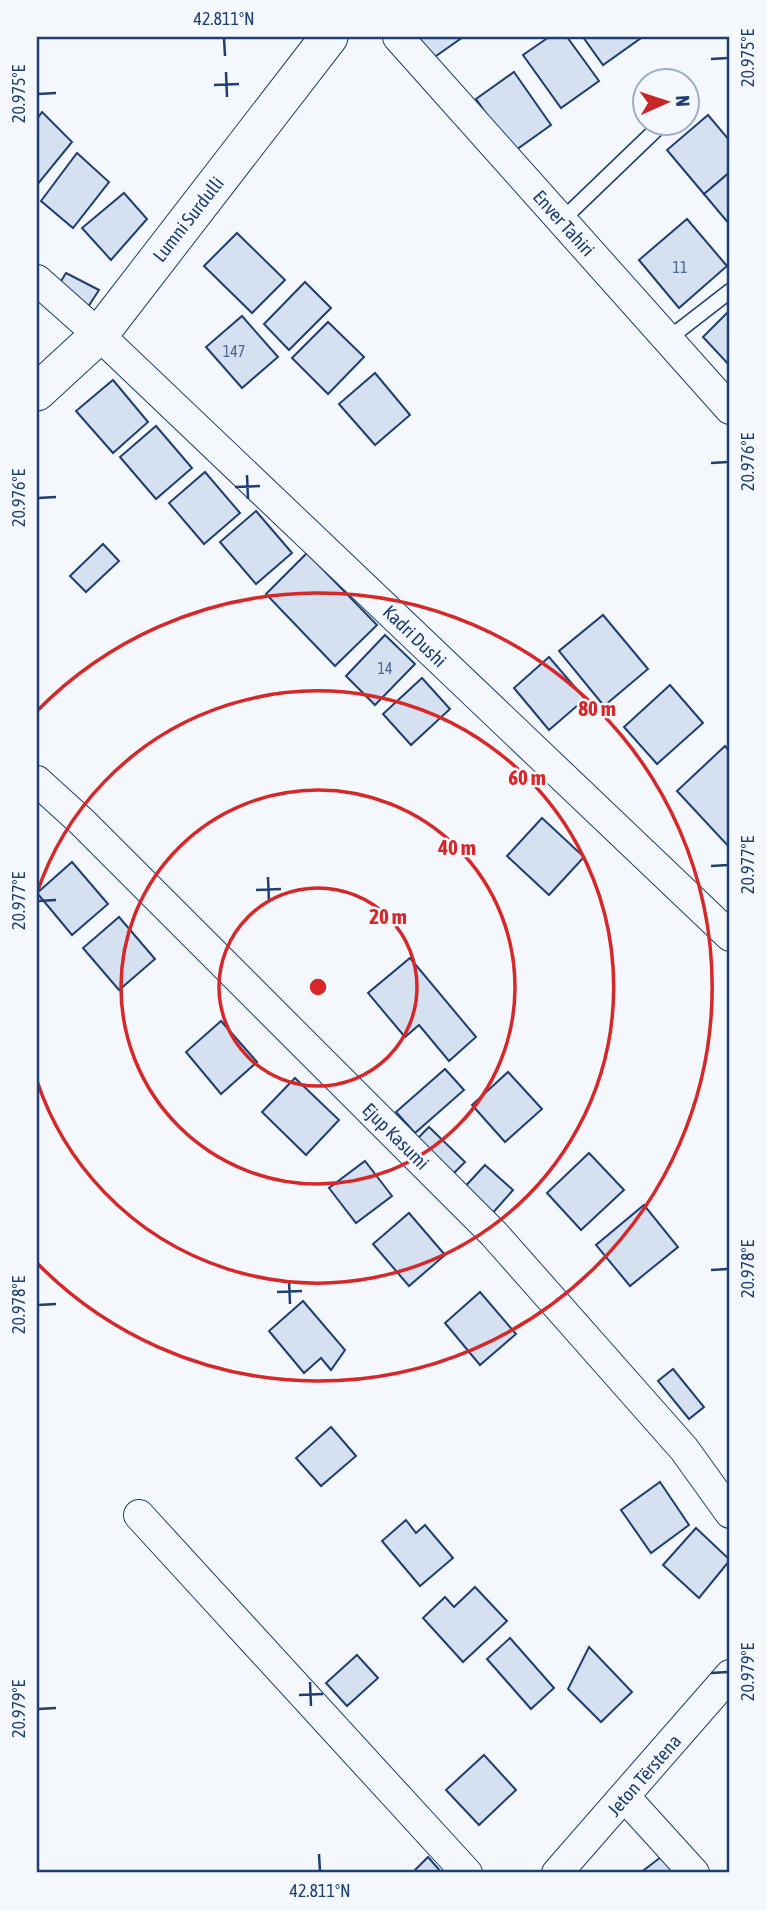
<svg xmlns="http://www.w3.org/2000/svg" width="767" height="1910" viewBox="0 0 767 1910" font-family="'Asap Condensed',sans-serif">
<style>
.building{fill:#d5e0f0;stroke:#1d3f73;stroke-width:2}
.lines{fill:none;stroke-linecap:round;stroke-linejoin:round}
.service-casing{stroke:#1d3f73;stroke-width:17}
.minor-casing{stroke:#1d3f73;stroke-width:32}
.tertiary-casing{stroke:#1d3f73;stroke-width:39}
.service{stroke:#f4f7fb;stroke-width:14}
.minor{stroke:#f4f7fb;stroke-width:30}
.tertiary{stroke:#f4f7fb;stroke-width:37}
.ticks{fill:none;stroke:#1d3f73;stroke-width:2.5}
.ring{fill:none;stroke:#d62828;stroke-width:3.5}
.labels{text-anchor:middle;stroke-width:5;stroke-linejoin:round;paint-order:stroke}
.number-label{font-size:16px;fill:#4b6792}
.street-label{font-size:19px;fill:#1d3f73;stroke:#f4f7fb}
.centre{fill:#d62828;stroke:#f4f7fb;stroke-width:3.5}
.ring-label{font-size:21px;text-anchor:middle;font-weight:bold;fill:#d62828;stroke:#f4f7fb;stroke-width:5;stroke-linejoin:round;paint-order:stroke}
.neatline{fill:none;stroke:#1d3f73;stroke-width:2.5}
.ticks-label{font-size:18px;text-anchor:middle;fill:#1d3f73}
</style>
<rect width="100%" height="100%" fill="#f4f7fb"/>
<g class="building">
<path d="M408,37H463L426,63Z"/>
<path d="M549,37H567L599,81L561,108L523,55Z"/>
<path d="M583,37H640L641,38L603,65Z"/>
<path d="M514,72L551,125L513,152L476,99Z"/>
<path d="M42,112L72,142L37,185V119Z"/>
<path d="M708,115L730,141V172L704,194L667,150Z"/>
<path d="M77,153L109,182L73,228L41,201Z"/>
<path d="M730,172V225L704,194Z"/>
<path d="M124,193L147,219L111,260L82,228Z"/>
<path d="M687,219L727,266L679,308L639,260Z"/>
<path d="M237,233L285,280L252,313L204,266Z"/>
<path d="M66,273L99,290L88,307L58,286Z"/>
<path d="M305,282L331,308L289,350L264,324Z"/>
<path d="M730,310V366L703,337Z"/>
<path d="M242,316L278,357L242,388L206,347Z"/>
<path d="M328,322L364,357L328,394L292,358Z"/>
<path d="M375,373L410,415L375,445L339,404Z"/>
<path d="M113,380L148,422L113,453L76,411Z"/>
<path d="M156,426L192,468L156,499L120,457Z"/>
<path d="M205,472L240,513L204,544L169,503Z"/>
<path d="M256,511L292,553L256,584L220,542Z"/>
<path d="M103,544L119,561L86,592L70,576Z"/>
<path d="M307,553L377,625L335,666L266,594Z"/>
<path d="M603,615L648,669L604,706L559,651Z"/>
<path d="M385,635L415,664L375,705L346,676Z"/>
<path d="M549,657L585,699L549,730L514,688Z"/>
<path d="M422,678L450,709L411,745L383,714Z"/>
<path d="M670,685L703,723L657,764L624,727Z"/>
<path d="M725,746L730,752V848L677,791Z"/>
<path d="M542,818L584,857L549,895L507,856Z"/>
<path d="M72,862L108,904L72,935L37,893Z"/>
<path d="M119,917L155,959L119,990L83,948Z"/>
<path d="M410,958L476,1037L449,1061L419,1025L405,1037L368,993Z"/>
<path d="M221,1021L257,1062L221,1094L186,1052Z"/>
<path d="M445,1069L464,1090L415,1133L396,1112Z"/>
<path d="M508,1072L542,1109L505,1142L472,1105Z"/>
<path d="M295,1078L339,1120L306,1155L262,1112Z"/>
<path d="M429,1127L465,1162L453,1174L417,1139Z"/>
<path d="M589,1153L624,1190L581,1230L547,1193Z"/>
<path d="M365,1161L392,1196L356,1223L329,1188Z"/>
<path d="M485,1165L513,1190L490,1216L461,1191Z"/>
<path d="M644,1205L678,1247L630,1286L596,1245Z"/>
<path d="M409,1213L445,1255L409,1286L373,1244Z"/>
<path d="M480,1292L516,1334L480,1365L445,1323Z"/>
<path d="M303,1301L345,1350L331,1370L321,1358L304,1373L269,1331Z"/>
<path d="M673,1369L704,1407L689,1419L658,1381Z"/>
<path d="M331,1427L356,1456L321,1486L296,1458Z"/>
<path d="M660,1482L689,1525L651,1553L621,1510Z"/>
<path d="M406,1520L416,1533L425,1525L453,1558L420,1586L382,1541Z"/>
<path d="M696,1528L730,1560L699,1598L663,1565Z"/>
<path d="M475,1587L507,1621L463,1662L423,1618L445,1597L454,1607Z"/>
<path d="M510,1638L554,1688L531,1709L487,1659Z"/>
<path d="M589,1647L632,1692L601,1722L568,1689Z"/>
<path d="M357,1655L378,1678L347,1706L326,1683Z"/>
<path d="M484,1755L516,1790L479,1825L446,1790Z"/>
<path d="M428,1857L442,1873H412Z"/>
<path d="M661,1857L675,1873H640Z"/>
</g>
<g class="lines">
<defs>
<g id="service">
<path d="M562,220L664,122"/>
<path d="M668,339L730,291"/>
</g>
<g id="minor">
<path d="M398,37L730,409"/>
<path d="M37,280L99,335L730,936"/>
<path d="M37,781L81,821L494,1234L684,1449L730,1513"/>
<path d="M139,1515L467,1873"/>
<path d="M625,1797L694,1873"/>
<path d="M557,1873L730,1675"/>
</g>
<path id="tertiary" d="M37,392L99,335L329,37"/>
</defs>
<use href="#service" class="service-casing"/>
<use href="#minor" class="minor-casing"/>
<use href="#tertiary" class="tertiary-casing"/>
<use href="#service" class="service"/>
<use href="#minor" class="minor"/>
<use href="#tertiary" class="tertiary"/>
</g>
<path class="ticks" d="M224,38L225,56M711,59L728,58M226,72L227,97M214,85L239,84M38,94L56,93M711,463L728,462M247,475L248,499M235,487L260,486M38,498L56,497M711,866L728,865M268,877L269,902M256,890L281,889M38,901L56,900M711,1270L728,1269M289,1280L290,1304M277,1292L302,1291M38,1305L56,1304M711,1673L728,1672M310,1682L311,1706M299,1695L323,1694M38,1709L56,1708M319,1854L320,1871"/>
<g class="ring">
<circle cx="318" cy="987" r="99"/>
<circle cx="318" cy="987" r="197"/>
<path d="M37 893A296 296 0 1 1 37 1081"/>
<path d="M37 711A394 394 0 1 1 37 1263"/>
</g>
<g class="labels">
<g class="number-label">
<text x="680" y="273">11</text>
<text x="234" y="357">147</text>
<text x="385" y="674">14</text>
</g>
<g class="street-label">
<text transform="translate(188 219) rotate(-52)" y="7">Lumni Surdulli</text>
<text transform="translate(564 223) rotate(48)" y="7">Enver Tahiri</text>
<text transform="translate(415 636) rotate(44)" y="7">Kadri Dushi</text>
<text transform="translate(396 1136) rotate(45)" y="7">Ejup Kasumi</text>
<text transform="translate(644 1775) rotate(-49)" y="7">Jeton Tërstena</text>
</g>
</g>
<circle cx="318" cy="987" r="10" class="centre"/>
<g class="ring-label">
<text x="597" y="716">80 m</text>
<text x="527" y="785">60 m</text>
<text x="457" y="855">40 m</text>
<text x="388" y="924">20 m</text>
</g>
<rect width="767" height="1910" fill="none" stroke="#f4f7fb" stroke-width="77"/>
<g transform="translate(666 102) rotate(87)"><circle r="33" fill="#f4f7fb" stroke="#9eadc5" stroke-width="2"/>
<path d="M0-5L12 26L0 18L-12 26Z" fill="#c62828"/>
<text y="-10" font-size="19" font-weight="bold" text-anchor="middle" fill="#1d3f73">N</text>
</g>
<rect x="38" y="38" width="690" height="1833" class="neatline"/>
<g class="ticks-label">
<text x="224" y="25">42.811°N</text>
<text transform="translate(748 58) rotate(-90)" y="6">20.975°E</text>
<text transform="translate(19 94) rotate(-90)" y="6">20.975°E</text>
<text transform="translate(748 462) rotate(-90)" y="6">20.976°E</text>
<text transform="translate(19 498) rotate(-90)" y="6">20.976°E</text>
<text transform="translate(748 865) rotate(-90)" y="6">20.977°E</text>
<text transform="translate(19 901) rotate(-90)" y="6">20.977°E</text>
<text transform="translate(748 1269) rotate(-90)" y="6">20.978°E</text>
<text transform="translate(19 1305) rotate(-90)" y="6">20.978°E</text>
<text transform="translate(748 1672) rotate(-90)" y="6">20.979°E</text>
<text transform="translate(19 1709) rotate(-90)" y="6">20.979°E</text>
<text x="320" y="1897">42.811°N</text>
</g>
</svg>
